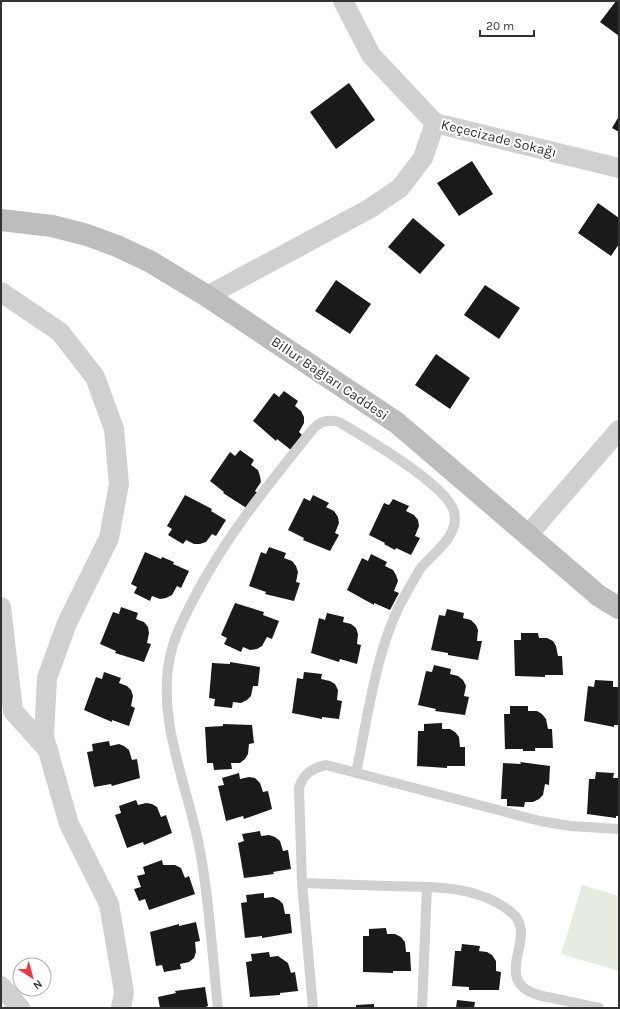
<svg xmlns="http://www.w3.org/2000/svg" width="620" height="1009" viewBox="0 0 620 1009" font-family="Karla,sans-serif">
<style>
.green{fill:#e6ecdf}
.building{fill:#1a1a1a}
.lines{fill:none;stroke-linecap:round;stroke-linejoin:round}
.lane{stroke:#d0d0d0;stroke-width:10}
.street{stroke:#d0d0d0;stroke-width:20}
.secondary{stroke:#bdbdbd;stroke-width:22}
.labels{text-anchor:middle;stroke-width:4;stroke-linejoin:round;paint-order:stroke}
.street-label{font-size:14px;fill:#333;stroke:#fff}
</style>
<rect width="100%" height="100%" fill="#fff"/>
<path class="green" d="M582,885L619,896V971L561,954Z"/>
<g class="building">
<path d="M616,1H619V36L600,22Z"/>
<path d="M349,83L375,120L336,149L310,112Z"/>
<path d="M619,116V132L612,128Z"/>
<path d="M472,161L493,194L459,216L437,183Z"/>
<path d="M598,203L619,218V244L611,256L578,233Z"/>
<path d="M413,218L445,245L420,274L388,247Z"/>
<path d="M336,280L371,304L350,334L315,311Z"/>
<path d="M485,285L520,308L499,339L464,315Z"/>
<path d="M436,354L470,378L450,409L415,385Z"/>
<path d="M284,391L298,401L295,406L301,411L304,417V423L299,432L302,435L291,450L277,439L276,441L253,421L274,393L279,397Z"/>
<path d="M240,450L254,460L251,465L258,470L260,476L261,482L255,491L259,494L248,509L223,493L224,492L210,481L230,452L235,456Z"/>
<path d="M185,495L212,509L211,511L226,520L216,536L212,534L206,542L200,544H194L186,540L183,544L168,535L172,529L167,526Z"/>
<path d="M313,495L329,503L326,507L334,511L338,517L339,523L335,533L339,535L330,551L303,540L304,538L288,530L304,498L310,501Z"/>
<path d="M393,499L409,506L406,511L414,515L418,520L419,526L415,536L420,538L411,555L396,548L395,550L384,544L385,543L369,535L384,503L389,505Z"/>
<path d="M269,547L286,553L284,558L292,561L296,566L298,572L296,582L300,583L294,601L265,594L266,592L249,586L261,552L266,554Z"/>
<path d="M145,552L161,559L162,557L174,562L173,564L189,571L181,588L177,586L172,595L166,598L160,599L152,596L150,601L134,593L137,587L131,584Z"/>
<path d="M371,554L387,562L385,566L393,570L396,575L398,581L394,591L399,593L390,610L374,603V605L347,590L362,558L368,561Z"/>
<path d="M235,603L264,612L263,615L279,621L272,639L267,637L262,646L257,649L250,650L243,647L241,652L224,644L227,638L221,635Z"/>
<path d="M121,607L138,613L136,619L144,622L148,627L149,633L147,643L151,644L144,662L115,653L116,651L100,644L113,612L119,614Z"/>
<path d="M447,609L464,613L463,618L471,620L476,625L478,630L477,641H482L478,660L448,655V653L431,650L439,615L445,616Z"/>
<path d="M327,613L344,617L343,622L351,624L356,628L358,634L357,644L361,645L357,664L340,659L339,662L311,653L319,618L325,620Z"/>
<path d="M521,633H538L539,638H547L553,641L556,646L558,656H562L563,675H545V677L515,676L514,640H521Z"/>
<path d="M230,662L260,667L258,686H253L251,696L247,700L241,703L233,702L232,708L214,706L215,699L209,698L212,663L230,664Z"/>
<path d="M434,665L451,669L450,674L458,676L463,680L466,686L464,696L469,697L465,715L435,711L436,709L418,705L426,671L432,672Z"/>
<path d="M104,672L121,678L119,683L127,686L131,690L133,696L131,706L135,708L129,726L112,720V722L84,710L96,677L102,679Z"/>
<path d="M304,672L322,674L321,679L330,681L335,684L338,690L337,700L342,701L339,719L322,717V719L292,713L297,678L303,679Z"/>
<path d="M595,680L613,681V687H619V725H614V727L584,721L588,686L594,687Z"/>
<path d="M510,706H528V711H537L542,714L546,719L548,729H552L553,748H535V751H523V749H505L504,714H510Z"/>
<path d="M442,723V729H450L455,732L459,737L460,747H465V766H447V768L417,766L418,731H424V724Z"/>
<path d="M223,724L252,725L254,743L249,744L248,754L245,759L240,763H231L232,769L214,770L213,763H207L205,727L223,726Z"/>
<path d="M109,741L110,746L119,744L124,746L129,750L132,760L137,759L140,778L112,786L111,784L94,787L87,752L93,751L92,744Z"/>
<path d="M520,762L550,766L549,785L545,784L543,795L539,799L533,802H525L524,807L507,806V799H501L503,763L521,764Z"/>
<path d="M596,772L614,773L613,778H619V816H616V818L587,814L589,779H595Z"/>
<path d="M239,773L240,779L249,777L255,778L260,783L263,792L268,791L272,809L244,819L243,816L226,821L218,786L224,785L222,778Z"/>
<path d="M136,800L138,805L146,803L152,804L157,807L161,817L166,815L172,833L144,845L143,842L127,848L115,815L121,813L119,806Z"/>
<path d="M260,831L261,836L269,835L275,837L280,841L283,851L288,850L291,869L273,872L274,874L244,878L238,843L244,841L242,834Z"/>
<path d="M162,860L163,865H175L181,868L185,878L189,876L195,894L149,910L145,899L139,901L134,889L141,887L137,876L145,874L143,867Z"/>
<path d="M264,893V898L273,897L279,900L283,904L285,914H290L292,933L262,938V936L245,938L241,903L247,902L246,895Z"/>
<path d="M196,922L200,941L195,942L196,952L194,958L189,962L180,964L181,969L164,972L162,965L156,966L150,932L179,924V926Z"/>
<path d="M386,928L387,934H395L401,937L405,942L406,952H410L411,971H393V973L363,972V936H369V929Z"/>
<path d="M462,944L480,946L479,951L487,952L492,955L496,961V971L501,972L499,990H469V987L452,986L455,951H461Z"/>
<path d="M269,952L270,957L278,956L288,963L291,973L295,972L298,991L280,993V995L250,997L246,962L252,961L251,954Z"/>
<path d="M205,987L208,1006L204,1008H160L158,997L176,993L175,991Z"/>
<path d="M457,1000L475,1002L474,1008H456Z"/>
<path d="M374,1004V1008H356V1005Z"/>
</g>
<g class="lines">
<g class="lane">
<path d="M302,883C331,884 359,885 387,886C429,887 478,884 512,913C540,936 489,980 538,995L599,1008"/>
<path d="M218,1008C212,956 210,903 200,851C189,788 156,722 170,657C174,637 183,620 192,602C225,537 268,485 313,429C320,421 328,419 339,422C364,437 448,485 454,512C460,536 433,553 420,569C416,576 412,583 408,590C376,643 369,713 356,773"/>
<path d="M313,1008L302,883L299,788C303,774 312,768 326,765L540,821L570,826L619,829"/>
<path d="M422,1008L427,887"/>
</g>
<g class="street">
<path d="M343,1L371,55L435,123L619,168"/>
<path d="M1,292L60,332L95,377L114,429L119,484L109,538L67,623L47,678L44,737L69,824L109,904L124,992L121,1008"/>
<path d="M207,296L369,209L400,188L423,158L435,123"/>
<path d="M527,536L619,430"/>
<path d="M1,607L13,711L48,750"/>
<path d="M1,986L20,1008"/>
</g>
<path class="secondary" d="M1,220L52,226L87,235L117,246L151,262L207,296L397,423L599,596L619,608"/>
</g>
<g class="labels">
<g class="street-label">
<text transform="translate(499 138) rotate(14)" y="5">Keçecizade Sokağı</text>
<text transform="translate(330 378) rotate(34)" y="5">Billur Bağları Caddesi</text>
</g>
</g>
<rect width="620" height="1009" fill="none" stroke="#333333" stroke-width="4"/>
<g transform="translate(32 977) rotate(144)"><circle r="19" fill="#ffffff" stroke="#adadad"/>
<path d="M0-3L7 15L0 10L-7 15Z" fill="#e63946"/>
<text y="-6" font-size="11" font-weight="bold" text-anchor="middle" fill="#333333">N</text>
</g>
<path d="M480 30v6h54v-6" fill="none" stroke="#333333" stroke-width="2"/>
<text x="486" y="30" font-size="12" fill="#333333" stroke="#ffffff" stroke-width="3" paint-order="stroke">20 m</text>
</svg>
